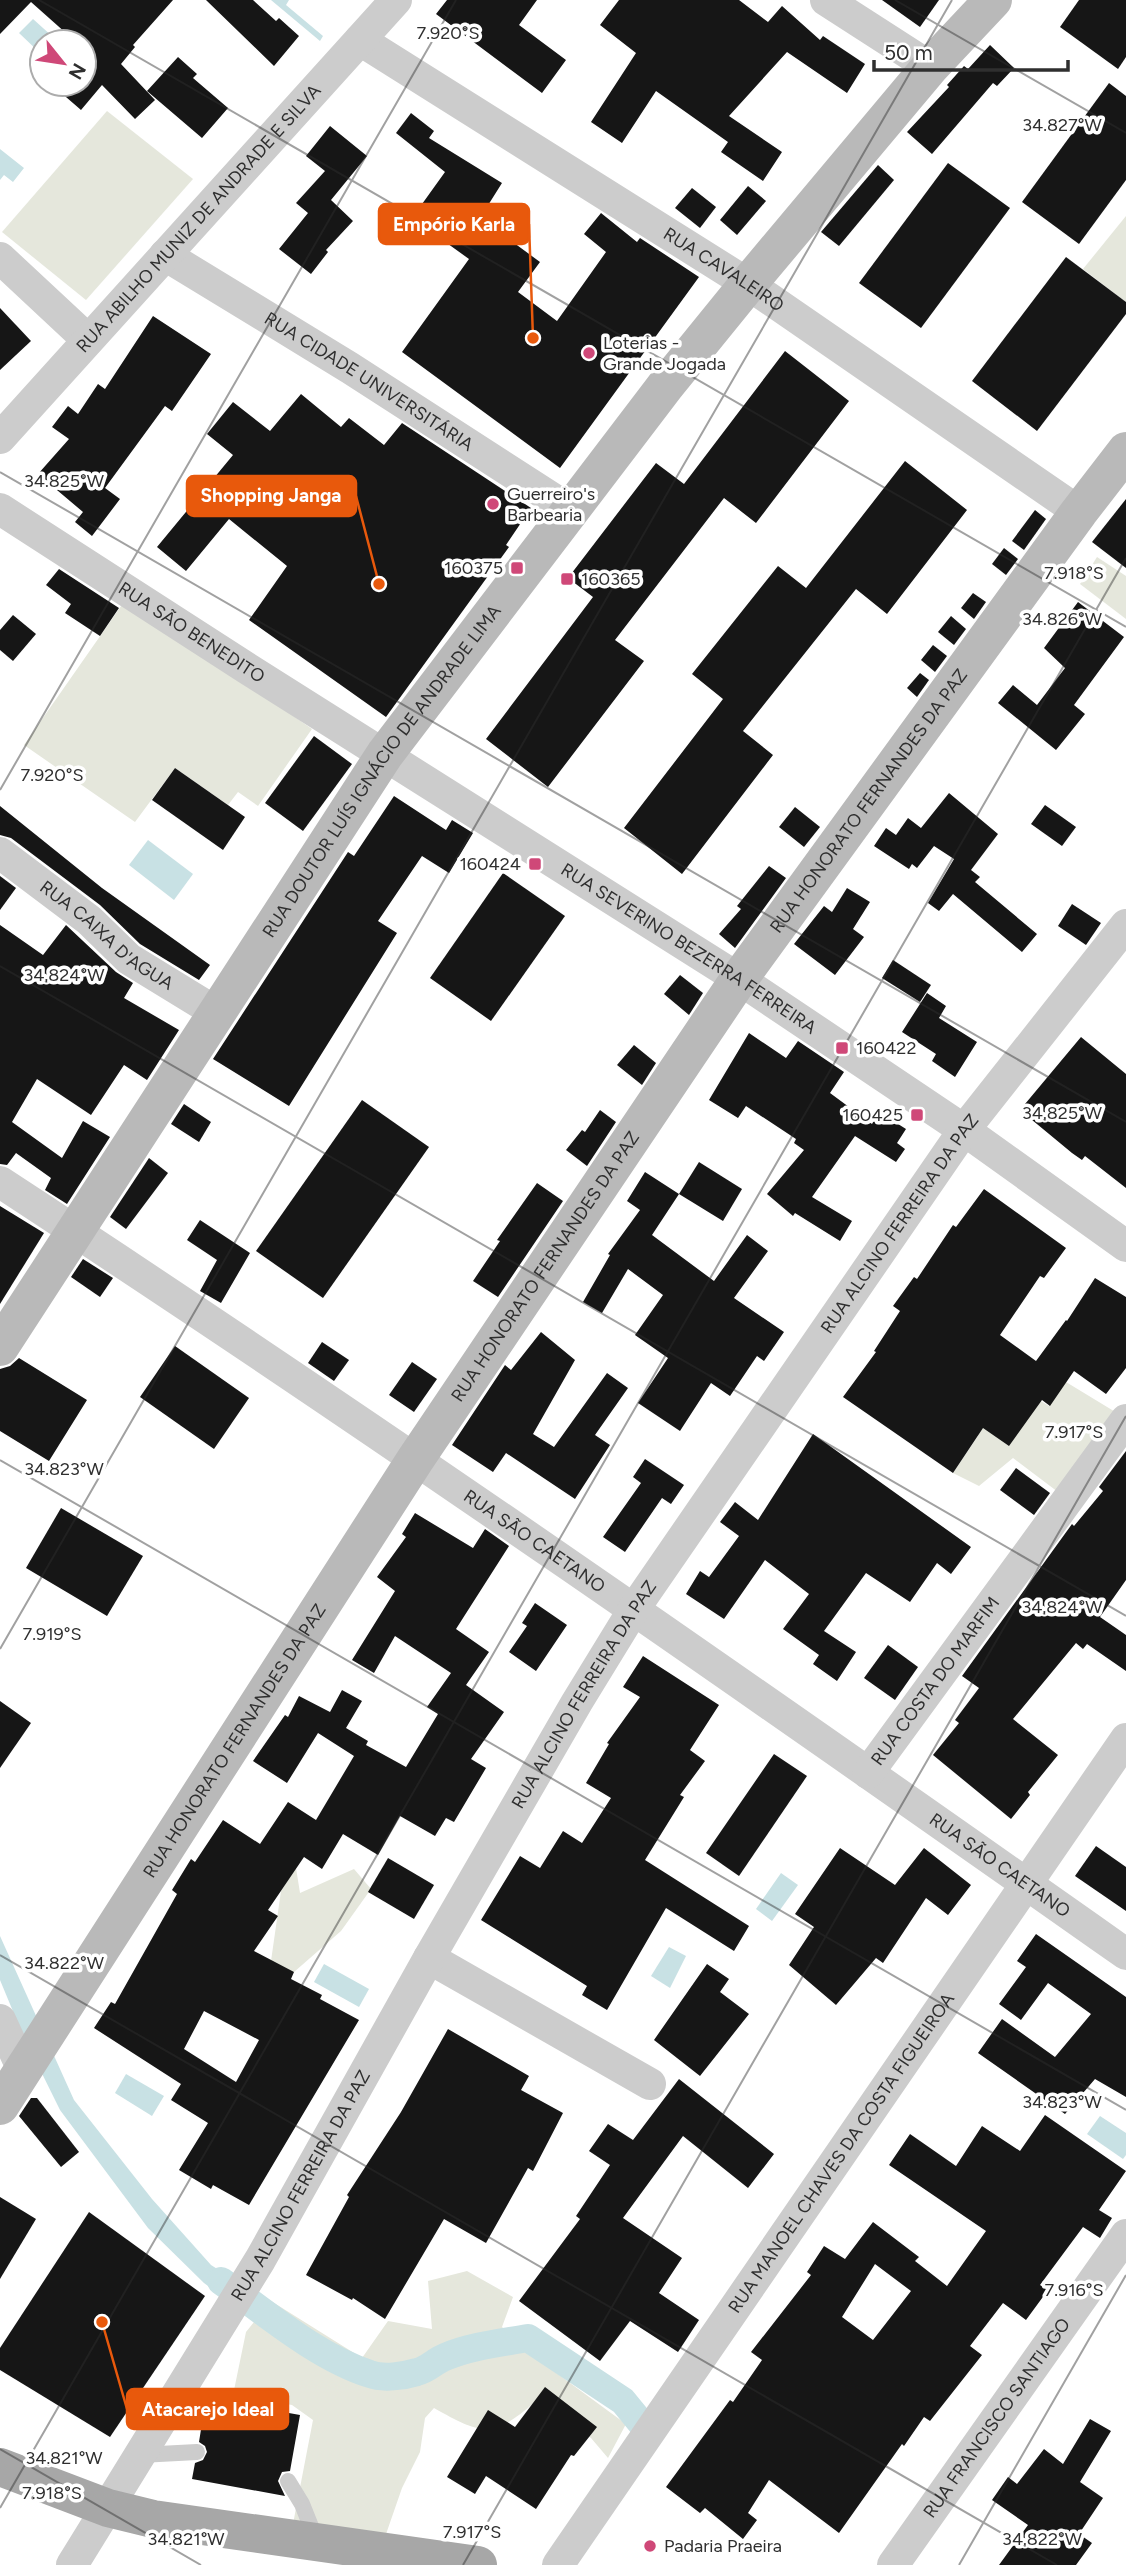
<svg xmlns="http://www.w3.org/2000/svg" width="1126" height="2565" viewBox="0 0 1126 2565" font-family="Figtree,sans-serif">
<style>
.green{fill:#e5e7dc}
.water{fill:#c8e1e4}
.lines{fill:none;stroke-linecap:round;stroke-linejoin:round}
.canal{stroke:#c8e1e4;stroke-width:28}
.building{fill:#161616;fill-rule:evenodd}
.service{stroke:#ccc;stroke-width:16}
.minor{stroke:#ccc;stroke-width:32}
.secondary{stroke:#b9b9b9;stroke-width:38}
.primary{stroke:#a7a7a7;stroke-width:38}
.ticks{fill:none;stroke:#2f2f2f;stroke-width:2;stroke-opacity:0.45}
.poi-dot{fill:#cf4878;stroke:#fff;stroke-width:2.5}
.labels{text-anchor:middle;stroke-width:7;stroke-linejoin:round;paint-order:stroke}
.street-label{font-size:18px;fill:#2f2f2f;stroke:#fff}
.poi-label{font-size:18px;fill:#2f2f2f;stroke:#fff;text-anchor:start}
.ticks-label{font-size:18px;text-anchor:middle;fill:#2f2f2f;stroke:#fff;stroke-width:7;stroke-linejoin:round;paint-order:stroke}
.leader{fill:none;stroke:#e8590c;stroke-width:2.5}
.callout-dot{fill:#e8590c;stroke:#fff;stroke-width:2.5}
.callout{fill:#e8590c;stroke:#e8590c;stroke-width:2.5}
.callout-label{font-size:19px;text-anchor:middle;font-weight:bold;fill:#fff}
</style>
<rect width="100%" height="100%" fill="#fff"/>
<g class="green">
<path d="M107,111L193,179L86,300L2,232Z"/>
<path d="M1126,216V302L1083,269Z"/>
<path d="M1097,557L1126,576V619L1080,584Z"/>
<path d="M126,599L312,729L258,806L238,792L228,805L175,768L135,822L24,745Z"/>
<path d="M1000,1376L1049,1406L1066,1382L1117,1413L1058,1492L1013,1458L979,1486L953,1473L978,1436L962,1426Z"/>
<path d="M296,1868L300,1893L354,1869L371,1889L341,1931L294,1972L268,1982L281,1891Z"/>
<path d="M467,2271L513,2297L502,2327L525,2350L626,2424L608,2458L591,2438L535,2402C492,2439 482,2435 434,2408L425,2418L420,2452L402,2488L385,2537L293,2524L313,2420L292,2405L233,2395L246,2332L271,2301L362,2358L388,2321L432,2329L428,2281Z"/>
</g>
<g class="water">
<path d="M271,0H289L286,5L323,36L320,41Z"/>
<path d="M33,19L53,37L48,42H42V49L39,52L19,33Z"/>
<path d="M0,149L24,168L13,182L4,175L0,180Z"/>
<path d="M148,840L193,874L174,900L129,865Z"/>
<path d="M781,1873L798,1885L772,1921L756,1909Z"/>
<path d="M0,1936L74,2100L152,2199L211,2265L233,2279L223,2297L204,2283L148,2228L60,2110L22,2033L0,1980Z"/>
<path d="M669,1947L686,1956L670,1988L651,1976Z"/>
<path d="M324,1964L369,1989L359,2007L314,1982Z"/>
<path d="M126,2074L164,2096L152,2116L115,2093Z"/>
<path d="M1100,2116L1126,2133V2155L1123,2159L1087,2134Z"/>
</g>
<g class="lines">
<path class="canal" d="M221,2281C266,2313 317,2357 370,2374C383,2379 404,2376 417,2372C427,2370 435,2361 445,2357C471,2346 500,2343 528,2338L623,2401L641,2423"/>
</g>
<g class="building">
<path d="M0,0H173L133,45L135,47L121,64L155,100L135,119L102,85L81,110L51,84H84V42H76L31,2L0,34Z"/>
<path d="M206,0H253L276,21L279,18L299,36L274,66Z"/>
<path d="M447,0H537L519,25L566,60L542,93L436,14Z"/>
<path d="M619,0H739L768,22L782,6L820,40L823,36L865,64L847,93L787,52L729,116L782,152L763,181L721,152L728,142L656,91L622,143L591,122L636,53L600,25Z"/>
<path d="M882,0H939L920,27Z"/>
<path d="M1079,0H1126V57L1118,69L1060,27Z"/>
<path d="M990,45L1014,68L997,86L993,83L932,154L907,132L949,87L947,85L964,66L968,69Z"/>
<path d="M178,57L197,74L193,78L228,108L202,138L147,91Z"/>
<path d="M1109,83L1126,96V180L1079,244L1022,202Z"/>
<path d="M411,113L434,131L429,138L502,183L480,218L540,262L518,292L557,321L606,252L584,234L601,213L637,242L640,238L699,277L560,468L402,352L469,259L412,218L445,172L396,133Z"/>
<path d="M330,126L367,156L331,200L353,221L326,250L328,252L311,274L279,249L308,213L296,203L325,171L306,156Z"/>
<path d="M948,163L1010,208L921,328L859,283Z"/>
<path d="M878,165L894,180L839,246L821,232Z"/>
<path d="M748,186L766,201L737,235L720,220Z"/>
<path d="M692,188L716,207L700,228L675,208Z"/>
<path d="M1066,257L1126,302V314L1037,431L972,381Z"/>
<path d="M0,308L31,341L0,370Z"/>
<path d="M153,316L211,354L172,411L165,406L105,488L120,499L92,536L75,522L83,512L38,474L69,439L52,427L68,406L78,414L98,384L105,389Z"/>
<path d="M785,351L849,401L756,523L724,498L615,640L644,661L548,787L486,739L593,597L568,578L656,463L684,484Z"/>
<path d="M301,394L341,427L349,418L384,445L402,423L531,508L506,545L509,547L386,717L249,620L287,566L229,519L186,571L157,547L233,455L207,434L233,402L270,431Z"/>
<path d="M905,461L967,510L887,614L856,589L743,731L773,755L682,874L624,828L723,699L692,674L778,566L806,588Z"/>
<path d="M1126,499V568L1092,542Z"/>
<path d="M1035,510L1046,519L1024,550L1012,541Z"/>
<path d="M1004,548L1018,559L1006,575L992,564Z"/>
<path d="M59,569L119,608L100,636L65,613L71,604L46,585Z"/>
<path d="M973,593L986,602L974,619L961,608Z"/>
<path d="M1078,602L1124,637L1074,705L1085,714L1056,750L998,703L1013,685L1037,705L1065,668L1044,648Z"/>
<path d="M13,615L36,634L13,661L0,650V630Z"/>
<path d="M951,616L966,629L954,645L938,632Z"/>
<path d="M933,645L947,656L935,672L921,660Z"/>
<path d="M920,673L929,680L917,697L907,688Z"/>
<path d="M314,736L352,764L303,831L265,803Z"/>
<path d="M175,768L245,817L223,850L152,800Z"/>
<path d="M949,793L998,834L971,870L980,877L975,882L1037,934L1022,952L953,894L939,911L928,903L954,859L934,846L917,868L912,864L909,869L874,846L886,828L896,835L908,818L921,828Z"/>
<path d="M394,796L446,830L452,820L473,833L449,873L422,856L378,921L397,933L289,1106L213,1059L348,852L354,856Z"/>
<path d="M1045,805L1076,827L1062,846L1031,824Z"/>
<path d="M0,806L102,888L210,965L199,980L140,944L100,905L11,838L0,835Z"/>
<path d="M795,807L820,827L804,847L779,827Z"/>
<path d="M769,866L786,878L735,948L719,934L741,909L737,906Z"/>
<path d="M503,873L565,916L491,1021L430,978Z"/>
<path d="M0,876L16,888L0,910Z"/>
<path d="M847,888L870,902L853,929L864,937L835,975L794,944L824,906L832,912Z"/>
<path d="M1072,904L1101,923L1086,945L1058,926Z"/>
<path d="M0,925L43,955L66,925L116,972L133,983L124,998L179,1030L147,1080L124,1065L91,1115L37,1079L12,1122L62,1158L83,1121L110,1137L67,1204L45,1190L51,1178L16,1153L7,1165L0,1164Z"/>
<path d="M893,960L931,985L920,1002L882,978Z"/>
<path d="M680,975L703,993L689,1015L664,994Z"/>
<path d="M927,993L946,1006L939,1018L977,1042L955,1077L932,1061L936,1054L902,1032Z"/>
<path d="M749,1033L786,1058L798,1041L844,1072L830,1093L872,1124L879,1112L906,1129L897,1143L905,1149L896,1162L855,1136L812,1197L852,1221L840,1241L795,1213L793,1216L767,1194L804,1150L794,1143L796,1139L746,1106L738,1118L709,1100Z"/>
<path d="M1081,1037L1126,1074V1188L1085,1156L1082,1160L1072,1153L1020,1110Z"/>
<path d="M634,1045L656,1063L642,1085L617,1065Z"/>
<path d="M362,1100L429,1147L323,1298L256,1251Z"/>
<path d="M184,1104L211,1122L199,1142L171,1124Z"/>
<path d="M600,1110L616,1122L587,1166L566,1150L582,1130L585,1132Z"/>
<path d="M149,1158L168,1173L126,1229L110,1217Z"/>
<path d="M699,1162L742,1189L723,1221L679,1194Z"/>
<path d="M645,1172L679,1194L652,1235L714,1281L747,1235L768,1251L734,1298L784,1332L764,1361L757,1356L730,1396L711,1383L680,1431L638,1403L668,1358L635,1335L663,1295L628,1269L602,1313L583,1302L610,1255L608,1254L640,1210L627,1201Z"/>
<path d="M537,1183L563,1201L498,1297L473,1281L500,1241L497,1240Z"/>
<path d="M984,1189L1066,1248L1044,1278L1040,1276L1000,1335L1036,1361L1066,1320L1067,1321L1095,1278L1126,1297V1368L1106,1394L1074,1371L1050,1406L1042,1400L1009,1446L983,1428L953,1473L843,1397L876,1352L874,1351L900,1311L893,1306L914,1277L917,1279L953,1225L956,1227Z"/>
<path d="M0,1206L44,1233L0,1304Z"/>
<path d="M200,1220L250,1253L221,1303L200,1291L217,1260L187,1240Z"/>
<path d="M83,1259L113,1278L100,1297L71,1277Z"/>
<path d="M541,1332L575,1360L533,1434L554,1447L607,1373L628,1388L595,1435L610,1445L575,1499L506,1453L493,1472L452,1445L505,1365L511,1370Z"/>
<path d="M322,1342L349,1360L334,1381L308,1363Z"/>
<path d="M175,1346L249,1398L214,1449L140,1397Z"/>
<path d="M19,1358L87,1400L49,1461L0,1431V1369L10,1366Z"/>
<path d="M412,1362L437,1379L414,1412L389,1395Z"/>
<path d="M813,1434L971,1547L951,1574L937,1563L910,1602L866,1573L824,1631L856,1652L837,1681L813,1664L819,1655L783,1629L809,1594L765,1560L724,1619L686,1594L700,1571L709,1577L739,1536L720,1522L735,1502L758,1520Z"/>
<path d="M1126,1451V1580L1100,1617L1126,1635V1671L1087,1644L1083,1649L1076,1643L1013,1719L1058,1755L1028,1792L1030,1795L1011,1819L933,1755L959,1723L955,1720L979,1688L962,1676L1072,1524L1074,1526L1103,1491L1099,1487Z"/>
<path d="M645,1459L684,1485L671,1504L662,1498L625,1552L603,1537L641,1483L633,1477Z"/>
<path d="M1016,1468L1050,1493L1034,1515L1000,1490Z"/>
<path d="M61,1508L143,1556L107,1616L26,1568Z"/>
<path d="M415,1513L473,1548L485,1529L509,1546L456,1629L489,1652L466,1685L504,1712L471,1759L486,1768L454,1822L446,1818L435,1836L400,1816L378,1855L343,1834L322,1869L304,1857L268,1910L278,1916L254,1951L294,1972L291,1979L322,1995L320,1999L359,2020L249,2205L213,2185L211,2189L179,2170L208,2123L171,2100L181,2084L94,2028L111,2002L115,2004L177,1894L172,1890L191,1859L195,1862L223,1820L260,1844L288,1802L316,1820L354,1756L318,1733L287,1783L253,1761L285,1715L288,1717L299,1696L330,1712L342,1690L362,1701L346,1728L368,1741L366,1745L406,1767L438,1714L427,1707L451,1673L395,1636L374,1673L352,1660L395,1591L377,1577L406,1537L402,1534ZM204,2011L259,2040L236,2082L184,2049Z"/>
<path d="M535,1603L567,1625L536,1671L509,1652L527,1626L522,1623Z"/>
<path d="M888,1645L918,1667L895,1700L864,1678Z"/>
<path d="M643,1656L719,1705L690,1750L705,1761L680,1795L684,1797L645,1860L749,1926L734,1951L666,1908L607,2010L582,1995L587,1986L481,1920L520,1856L540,1868L563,1831L582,1843L611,1798L586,1783L609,1744L607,1743L640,1697L623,1687Z"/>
<path d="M0,1701L31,1723L0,1768Z"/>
<path d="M774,1754L807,1776L739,1876L706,1853Z"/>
<path d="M1096,1846L1126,1867V1911L1075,1876Z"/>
<path d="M840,1848L895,1885L924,1848L971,1885L948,1915L926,1898L883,1963L876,1958L836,2005L789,1965L814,1927L795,1914Z"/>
<path d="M388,1858L434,1885L414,1919L368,1892Z"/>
<path d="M1036,1934L1126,1997V2097L1095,2079L1065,2114L978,2053L1002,2019L1055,2057L1091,2014L1048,1983L1021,2020L999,2004L1026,1967L1017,1961Z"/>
<path d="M707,1964L729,1979L720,1992L749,2014L700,2076L654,2040Z"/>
<path d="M448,2029L529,2076L521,2090L563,2113L533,2171L528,2168L486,2243L444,2219L385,2319L353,2298L352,2300L306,2275L349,2197L347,2195L401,2112Z"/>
<path d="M679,2079L774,2154L748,2188L683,2136L623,2218L682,2258L659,2293L699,2320L678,2352L630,2321L600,2361L519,2301L580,2219L576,2216L610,2165L589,2151L608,2124L633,2140Z"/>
<path d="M31,2098H37L79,2152L61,2167L19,2116Z"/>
<path d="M1045,2115L1126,2171L1099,2210L1112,2218L1100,2238L1083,2227L1040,2285L1048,2290L1026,2320L1003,2303L970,2346L982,2355L930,2421L924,2417L904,2446L902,2444L839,2533L769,2480L748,2513L757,2520L743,2539L705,2508L700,2513L666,2487L730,2400L733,2402L762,2360L751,2352L811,2275L807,2272L824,2246L845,2259L873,2222L919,2257L915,2261L947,2286L986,2231L889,2165L910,2134L956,2166L982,2126L1020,2151ZM875,2264L911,2291L873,2340L842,2317Z"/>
<path d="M0,2197L36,2219L0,2279Z"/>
<path d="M89,2212L205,2296L110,2437L0,2370V2348Z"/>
<path d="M545,2387L597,2427L574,2456L571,2455L536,2509L486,2476L475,2494L447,2477L488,2410L515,2427Z"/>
<path d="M206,2398L300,2415L290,2471L282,2472L278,2481L285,2496L192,2479L195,2463L203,2460L207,2452L205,2446L199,2442Z"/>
<path d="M1090,2419L1111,2431L1080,2482L1103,2498L1079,2534L1092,2543L1076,2565H999L1028,2525L992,2500L1008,2477L1017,2484L1044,2449L1063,2464Z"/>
</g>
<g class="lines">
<g class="service">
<path d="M140,2455L197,2452"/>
<path d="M288,2481L302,2504L316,2539"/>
</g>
<g class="minor">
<path d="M826,0L930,67"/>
<path id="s1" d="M360,40L748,284L1079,512"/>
<path id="s2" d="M165,255L350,368L570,510"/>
<path d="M0,258L88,340"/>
<path id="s3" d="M0,438L396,0"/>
<path id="s4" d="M0,509L248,669L739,979L964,1130L1126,1246"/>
<path id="s5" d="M0,853L89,920L129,959L217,1013"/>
<path id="s6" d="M0,1182C381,1431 754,1692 1126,1954"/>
<path id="s7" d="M868,1773L1126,1420"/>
<path d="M429,1958L650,2084"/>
<path d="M0,2020L23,2070"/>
<path id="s8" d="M72,2565L260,2260L429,1958L577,1702L634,1609L964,1130L1126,925"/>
<path id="s9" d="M558,2565L1126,1739"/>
<path id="s10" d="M893,2565L1126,2235"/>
</g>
<g class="secondary">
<path id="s11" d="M0,1347L385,754L666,385L748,284L930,67L993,0"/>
<path id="s12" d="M0,2106L415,1460L739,979L1079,512L1126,451"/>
</g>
<path class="primary" d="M0,2467L108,2508L153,2519L478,2565"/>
</g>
<path class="ticks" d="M39,0L1126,627M895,0L1126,133M0,472L1126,1122M0,790L456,0M0,966L1126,1616M0,1460L1126,2110M0,1649L952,0M0,1955L1057,2565M0,2449L201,2565M0,2508L1126,558M463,2565L1126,1416M959,2565L1126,2275"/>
<g class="poi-dot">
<circle cx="589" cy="353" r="7"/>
<circle cx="493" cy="504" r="7"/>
<rect x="510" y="561" width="14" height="14" rx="3.5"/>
<rect x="560" y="572" width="14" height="14" rx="3.5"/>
<rect x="528" y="857" width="14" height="14" rx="3.5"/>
<rect x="835" y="1041" width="14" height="14" rx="3.5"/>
<rect x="910" y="1108" width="14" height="14" rx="3.5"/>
<circle cx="650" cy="2546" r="7"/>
</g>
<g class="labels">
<g class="street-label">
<text dy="6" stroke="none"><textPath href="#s3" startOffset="296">RUA ABILHO MUNIZ DE ANDRADE E SILVA</textPath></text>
<text dy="6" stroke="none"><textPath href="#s1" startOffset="430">RUA CAVALEIRO</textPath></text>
<text dy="6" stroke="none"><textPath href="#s2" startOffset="240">RUA CIDADE UNIVERSITÁRIA</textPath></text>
<text dy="6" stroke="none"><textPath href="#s4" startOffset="228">RUA SÃO BENEDITO</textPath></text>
<text dy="6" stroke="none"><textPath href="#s11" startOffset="691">RUA DOUTOR LUÍS IGNÁCIO DE ANDRADE LIMA</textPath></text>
<text dy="6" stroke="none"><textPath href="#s12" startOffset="1568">RUA HONORATO FERNANDES DA PAZ</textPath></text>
<text dy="6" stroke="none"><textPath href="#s5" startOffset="135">RUA CAIXA D'AGUA</textPath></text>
<text dy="6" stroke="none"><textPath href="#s4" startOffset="817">RUA SEVERINO BEZERRA FERREIRA</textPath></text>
<text dy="6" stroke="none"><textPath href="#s8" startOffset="1577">RUA ALCINO FERREIRA DA PAZ</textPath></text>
<text dy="6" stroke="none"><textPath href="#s12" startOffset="1001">RUA HONORATO FERNANDES DA PAZ</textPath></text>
<text dy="6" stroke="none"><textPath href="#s6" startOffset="644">RUA SÃO CAETANO</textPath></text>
<text dy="6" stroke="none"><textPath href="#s7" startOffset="114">RUA COSTA DO MARFIM</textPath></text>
<text dy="6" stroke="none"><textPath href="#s8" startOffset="1010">RUA ALCINO FERREIRA DA PAZ</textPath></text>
<text dy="6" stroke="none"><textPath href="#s12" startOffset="434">RUA HONORATO FERNANDES DA PAZ</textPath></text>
<text dy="6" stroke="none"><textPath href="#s6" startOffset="1211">RUA SÃO CAETANO</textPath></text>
<text dy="6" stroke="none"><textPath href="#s9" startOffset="500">RUA MANOEL CHAVES DA COSTA FIGUEIROA</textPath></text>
<text dy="6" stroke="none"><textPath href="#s8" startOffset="443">RUA ALCINO FERREIRA DA PAZ</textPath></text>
<text dy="6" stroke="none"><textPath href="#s10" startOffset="180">RUA FRANCISCO SANTIAGO</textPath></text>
</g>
<g class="poi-label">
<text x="603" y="349">Loterias -<tspan x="603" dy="21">Grande Jogada</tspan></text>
<text x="507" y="500">Guerreiro's<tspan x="507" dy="21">Barbearia</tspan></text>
<text x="503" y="574" text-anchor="end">160375</text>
<text x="581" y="585">160365</text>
<text x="521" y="870" text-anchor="end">160424</text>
<text x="856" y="1054">160422</text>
<text x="903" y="1121" text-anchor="end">160425</text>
<text x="664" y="2552">Padaria Praeira</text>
</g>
</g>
<g class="ticks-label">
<text x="448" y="39">7.920°S</text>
<text x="1062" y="131">34.827°W</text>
<text x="64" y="487">34.825°W</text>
<text x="1074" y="579">7.918°S</text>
<text x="1062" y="625">34.826°W</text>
<text x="52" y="781">7.920°S</text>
<text x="64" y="981">34.824°W</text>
<text x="1062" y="1119">34.825°W</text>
<text x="1074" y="1438">7.917°S</text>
<text x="64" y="1475">34.823°W</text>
<text x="1062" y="1613">34.824°W</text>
<text x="52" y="1640">7.919°S</text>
<text x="64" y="1969">34.822°W</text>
<text x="1062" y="2108">34.823°W</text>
<text x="1074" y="2296">7.916°S</text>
<text x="64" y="2464">34.821°W</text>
<text x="52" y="2499">7.918°S</text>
<text x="472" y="2538">7.917°S</text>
<text x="186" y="2545">34.821°W</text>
<text x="1042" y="2545">34.822°W</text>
</g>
<path class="leader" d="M533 338L529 224M379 584L356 496M102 2322L127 2409"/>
<g class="callout-dot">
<circle cx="533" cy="338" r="7"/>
<circle cx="379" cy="584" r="7"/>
<circle cx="102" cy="2322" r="7"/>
</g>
<g class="callout">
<rect x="379" y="204" width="150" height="40" rx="7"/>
<rect x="187" y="476" width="169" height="40" rx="7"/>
<rect x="127" y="2389" width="161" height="40" rx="7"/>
</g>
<g class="callout-label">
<text x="454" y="231">Empório Karla</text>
<text x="271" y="502">Shopping Janga</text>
<text x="208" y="2416">Atacarejo Ideal</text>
</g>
<g transform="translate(63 63) rotate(120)"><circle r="33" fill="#ffffff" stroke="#acacac" stroke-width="2"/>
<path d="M0-5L12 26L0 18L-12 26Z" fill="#cf4878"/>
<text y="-10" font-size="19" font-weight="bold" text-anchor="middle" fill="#2f2f2f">N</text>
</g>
<path d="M874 60v10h194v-10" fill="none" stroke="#2f2f2f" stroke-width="3.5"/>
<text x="884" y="60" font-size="21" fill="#2f2f2f" stroke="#ffffff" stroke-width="5" paint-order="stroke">50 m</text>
</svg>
